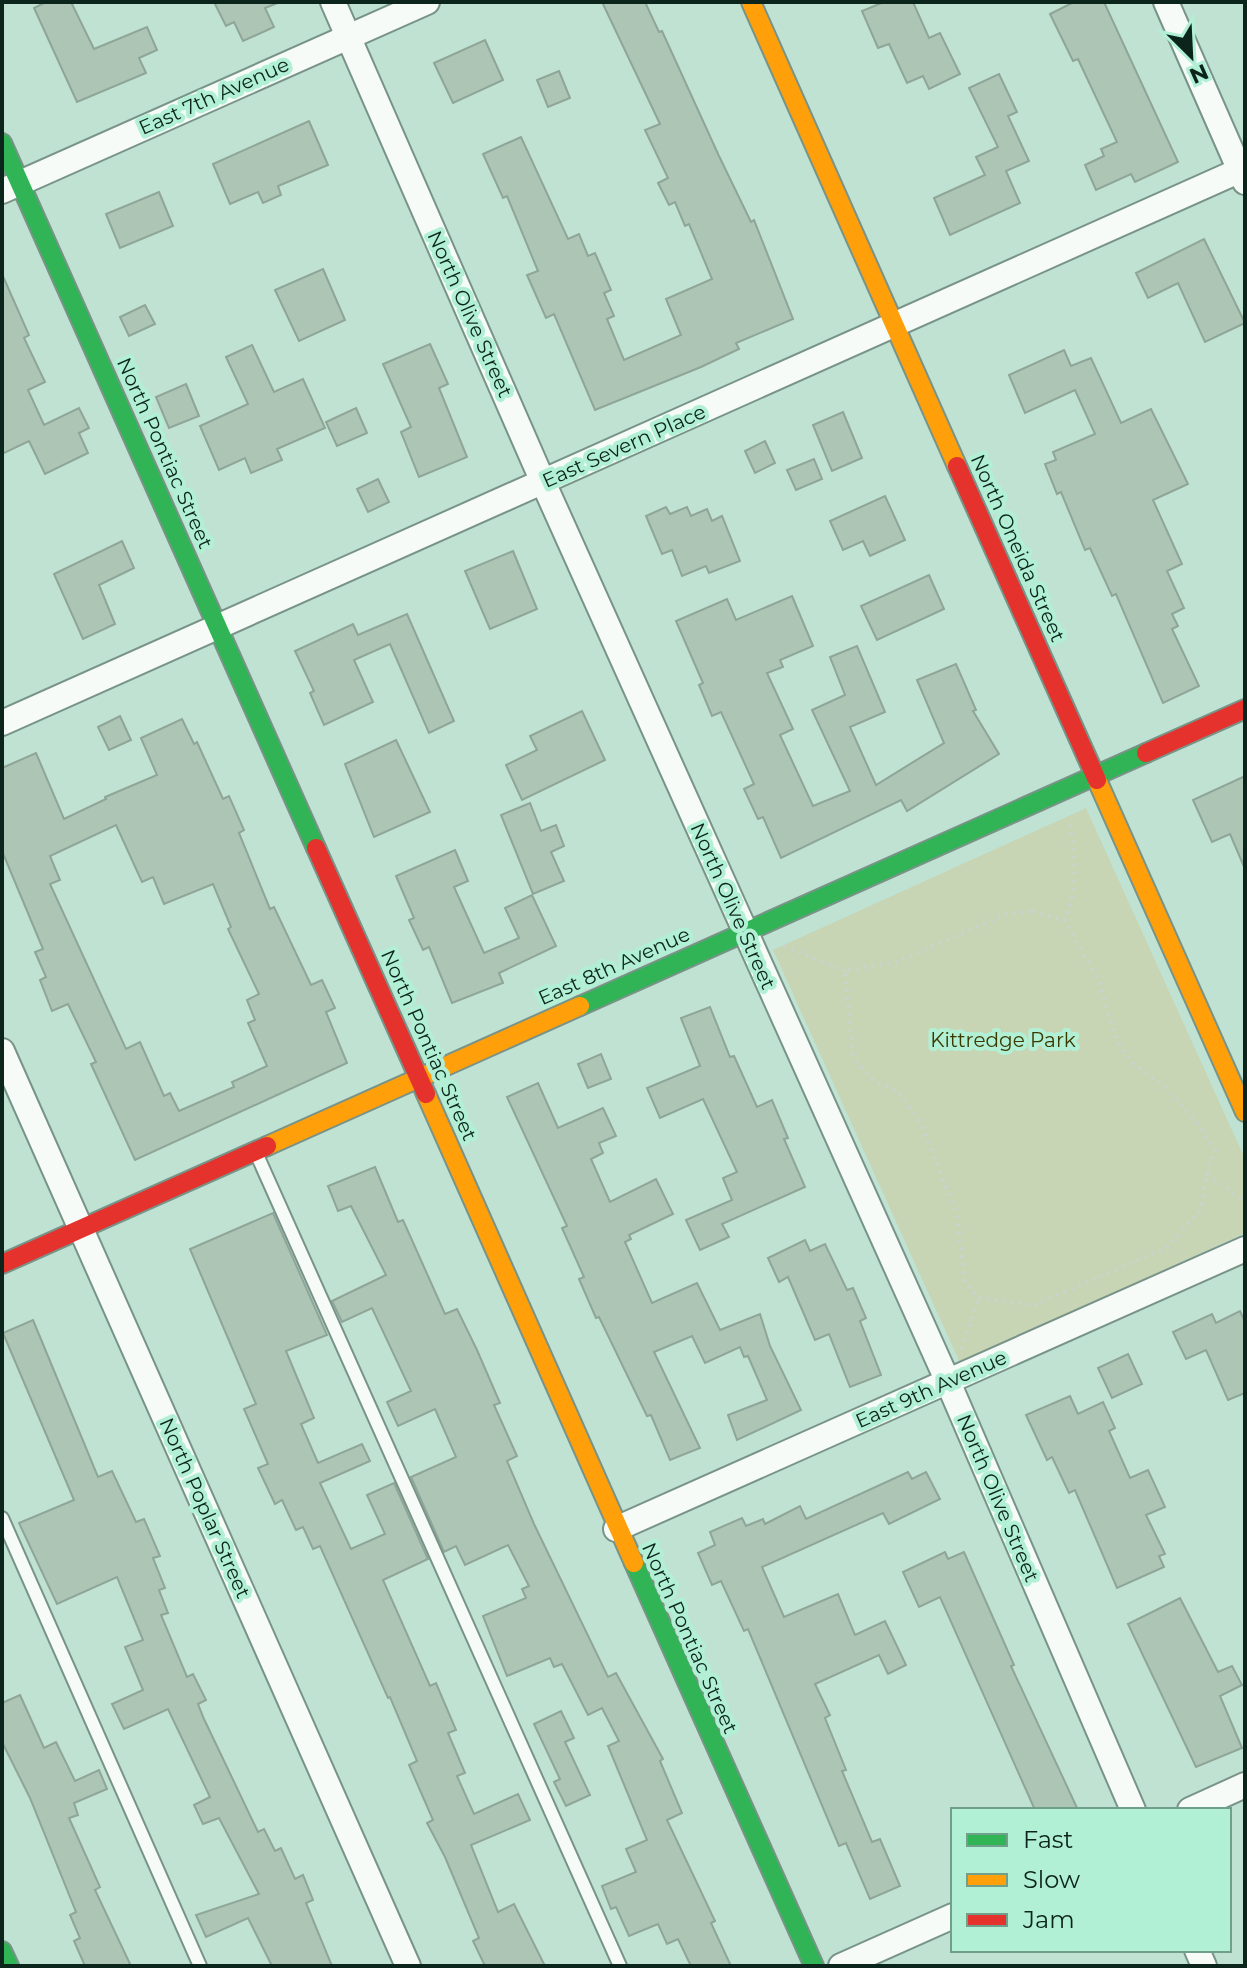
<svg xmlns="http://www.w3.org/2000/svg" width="1247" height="1968" viewBox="0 0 1247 1968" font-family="Montserrat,sans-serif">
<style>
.green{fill:#c7d5b4}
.building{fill:#acc5b5;stroke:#8ea597;stroke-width:2;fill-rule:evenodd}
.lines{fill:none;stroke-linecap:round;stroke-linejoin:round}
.lane-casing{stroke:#789388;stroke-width:16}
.street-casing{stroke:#789388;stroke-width:28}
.fast-casing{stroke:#789388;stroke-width:22}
.slow-casing{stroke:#789388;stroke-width:22}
.jam-casing{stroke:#789388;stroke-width:22}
.path{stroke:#c9d4d0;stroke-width:4;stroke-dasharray:2 6;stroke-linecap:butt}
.lane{stroke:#f6fbf8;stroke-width:12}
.street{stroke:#f6fbf8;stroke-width:24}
.fast{stroke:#30b455;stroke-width:18}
.slow{stroke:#ff9f0a;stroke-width:18}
.jam{stroke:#e5322d;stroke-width:18}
.labels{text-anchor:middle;stroke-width:8;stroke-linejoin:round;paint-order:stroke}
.street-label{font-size:20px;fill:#0c251c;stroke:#b2f0d5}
.park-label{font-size:20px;fill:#3b3800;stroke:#b2f0d5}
</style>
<rect width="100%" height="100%" fill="#c0e2d3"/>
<path class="green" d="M1086,808L1245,1159V1233L960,1363L773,950Z"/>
<g class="building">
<path d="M46,2H71L94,49L147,27L157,50L139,58L146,73L77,102L34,8Z"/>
<path d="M214,2H280L265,8L274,27L243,41L234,22L226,26Z"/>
<path d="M602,2H645L659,32L662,31L719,156L751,222L754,220L793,319L736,343L739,349L701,367L595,410L554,314L546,318L527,275L538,271L507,196L503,198L483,154L521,137L568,239L579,234L588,256L595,253L611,290L604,293L614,316L607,319L624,360L681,335L666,299L712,279L689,224L685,226L675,202L669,205L658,183L668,178L645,130L660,124Z"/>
<path d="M884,2H913L929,38L940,33L960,74L929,89L923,76L907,83L889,44L878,48L862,11Z"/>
<path d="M1074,2H1104L1178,162L1135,182L1131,174L1096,190L1085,165L1104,156L1101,149L1117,142L1078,59L1073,61L1050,14Z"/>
<path d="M485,40L503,80L453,103L434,63Z"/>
<path d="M559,71L570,98L548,107L537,80Z"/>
<path d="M999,74L1017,112L1008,116L1029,161L1006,171L1020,203L950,235L934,198L985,175L976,157L998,147L969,88Z"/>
<path d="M309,121L328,165L278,186L281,195L263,203L258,192L230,204L213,164Z"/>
<path d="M159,192L173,226L120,248L106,214Z"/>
<path d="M1204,239L1245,323L1205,342L1178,283L1148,298L1136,273Z"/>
<path d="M323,269L345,320L299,341L275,290Z"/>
<path d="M2,274L29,335L24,338L45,382L28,390L44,425L79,408L89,428L79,433L88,453L45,474L29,441L2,454Z"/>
<path d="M145,305L155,324L129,336L120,317Z"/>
<path d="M430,344L448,384L439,388L467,457L419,477L401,432L411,427L383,364Z"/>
<path d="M252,345L274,392L303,379L325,428L277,449L282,460L251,473L245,458L219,470L200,426L248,404L226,357Z"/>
<path d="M1064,350L1071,366L1091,358L1121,423L1151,409L1188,484L1153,500L1182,564L1167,571L1184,608L1172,614L1178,626L1172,629L1199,686L1163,703L1116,594L1112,596L1090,548L1085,550L1061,492L1057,494L1045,464L1056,460L1053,452L1095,434L1075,390L1025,413L1009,375Z"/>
<path d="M186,384L199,416L169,428L156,397Z"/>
<path d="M356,408L367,433L337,446L326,422Z"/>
<path d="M843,412L862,458L832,471L813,425Z"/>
<path d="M765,441L775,463L755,473L745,451Z"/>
<path d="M814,459L822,479L796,490L787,470Z"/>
<path d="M378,479L389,502L368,512L357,489Z"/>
<path d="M885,496L905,540L870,556L863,541L843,550L830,521Z"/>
<path d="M666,507L670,514L687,507L691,516L707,509L712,521L722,516L740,561L709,573L706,566L682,576L672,550L662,554L646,516Z"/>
<path d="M122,541L134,568L99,585L115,624L83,639L54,574Z"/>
<path d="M513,551L537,609L490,629L465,571Z"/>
<path d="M929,575L944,609L877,640L861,606Z"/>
<path d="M792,596L813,646L780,660L783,667L767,673L793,729L780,735L813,806L850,791L812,710L845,695L830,657L857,646L885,712L850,727L876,785L944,743L917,680L956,664L976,710L973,711L999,754L907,811L901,800L781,858L763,817L758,819L744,789L754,784L721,712L712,716L699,685L703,683L676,621L727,599L736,620Z"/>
<path d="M407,614L454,721L429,733L390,644L354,660L373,702L324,725L310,693L314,691L295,651L353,624L358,635Z"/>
<path d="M582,711L605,760L522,800L506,765L537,750L530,736Z"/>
<path d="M120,716L131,740L109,750L98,727Z"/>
<path d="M182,719L194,744L197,742L223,799L229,796L244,830L239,833L270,909L274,907L311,985L322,980L335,1008L326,1012L347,1063L135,1160L91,1064L96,1062L68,1004L52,1011L40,980L46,977L35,952L43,949L2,851V768L36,753L64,819L106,799L105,797L157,775L141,738ZM116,825L142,882L153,877L164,904L213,884L231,927L228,929L259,994L247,1000L255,1020L248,1023L267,1066L232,1082L234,1087L179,1111L170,1093L164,1096L140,1042L126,1049L50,884L60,880L50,856Z"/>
<path d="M396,740L430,812L374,837L345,764Z"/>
<path d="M1245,776V869L1230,834L1212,842L1193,800Z"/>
<path d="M530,803L541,831L556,825L564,846L551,852L564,881L533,894L501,815Z"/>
<path d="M455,850L468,881L454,887L484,953L519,938L505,908L532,895L556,946L499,973L503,983L452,1003L429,947L423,950L409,920L414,918L396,876Z"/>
<path d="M710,1007L730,1057L734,1056L757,1107L772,1100L788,1138L784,1139L805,1187L722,1224L729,1237L700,1250L686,1220L732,1200L723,1178L737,1172L703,1099L660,1118L647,1088L700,1066L681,1018Z"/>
<path d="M601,1054L611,1079L588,1088L578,1064Z"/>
<path d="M538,1083L558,1128L603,1108L616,1136L599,1143L603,1153L591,1159L610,1202L656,1179L673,1214L629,1235L631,1239L625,1242L652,1303L697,1283L720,1330L760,1314L770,1346L801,1410L737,1440L728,1415L767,1400L748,1356L744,1357L740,1347L705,1363L692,1336L654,1352L700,1448L670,1460L651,1415L647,1416L599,1317L596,1318L579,1279L584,1277L562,1228L567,1226L507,1097Z"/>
<path d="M375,1167L398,1222L403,1220L445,1314L457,1309L477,1350L500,1403L494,1405L517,1456L507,1461L534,1524L608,1677L616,1673L663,1759L660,1761L682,1813L667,1820L715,1921L711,1923L731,1966H691L678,1939L667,1944L658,1924L629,1936L616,1907L611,1909L602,1886L636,1872L626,1849L647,1840L608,1746L619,1741L602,1708L588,1715L562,1664L554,1667L550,1658L507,1676L483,1616L526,1598L522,1589L529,1586L508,1545L465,1565L456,1546L444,1552L411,1477L456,1457L435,1409L398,1426L387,1402L411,1391L372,1308L342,1322L332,1301L386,1275L351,1206L338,1211L328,1186Z"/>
<path d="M273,1213L327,1335L286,1351L314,1418L301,1424L318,1463L362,1444L370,1461L320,1483L351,1549L385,1534L367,1495L394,1483L428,1559L383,1580L430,1686L436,1683L456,1730L448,1733L465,1773L457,1776L474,1814L518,1794L530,1820L471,1845L498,1912L514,1904L545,1966H485L473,1941L479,1938L445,1857L427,1823L433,1820L409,1765L417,1761L390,1697L388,1698L320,1546L313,1549L303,1527L296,1530L282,1500L275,1504L258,1468L268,1464L244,1409L256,1404L190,1249Z"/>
<path d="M805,1240L810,1251L825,1244L847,1290L853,1288L866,1318L860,1321L881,1375L850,1387L829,1334L815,1340L788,1277L779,1282L768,1258Z"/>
<path d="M1240,1311L1245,1322V1393L1228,1400L1206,1350L1186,1359L1173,1332L1212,1314L1216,1323Z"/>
<path d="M33,1320L98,1477L112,1471L136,1522L144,1519L160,1556L153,1558L165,1588L159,1590L168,1613L161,1615L187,1677L193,1674L206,1700L198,1704L204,1719L258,1832L264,1829L275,1851L281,1848L295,1879L303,1875L313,1900L306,1903L332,1966H272L248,1918L206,1937L196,1915L259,1894L219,1818L203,1824L194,1805L210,1797L168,1709L124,1729L112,1704L143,1690L125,1647L143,1640L117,1577L57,1604L19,1523L74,1500L3,1333Z"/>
<path d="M1128,1354L1142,1384L1112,1398L1098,1368Z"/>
<path d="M1070,1396L1078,1414L1103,1402L1115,1428L1109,1431L1130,1478L1148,1470L1165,1507L1146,1515L1165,1554L1159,1556L1164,1567L1117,1588L1075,1490L1069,1493L1052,1457L1047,1460L1026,1415Z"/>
<path d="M908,1472L912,1479L926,1472L940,1499L889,1524L883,1513L762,1567L784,1617L838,1594L855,1635L885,1621L906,1665L888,1674L879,1655L815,1684L830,1715L825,1718L846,1770L842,1771L872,1842L880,1839L900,1886L870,1899L846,1843L839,1846L748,1629L744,1631L721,1581L712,1585L698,1553L715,1545L710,1532L742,1518L746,1526L763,1519L765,1524L800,1506L806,1519Z"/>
<path d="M945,1552L948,1559L964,1552L1014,1665L1011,1666L1078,1810H1035L940,1597L919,1607L903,1572Z"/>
<path d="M1180,1598L1218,1672L1232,1666L1242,1685L1220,1696L1242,1748L1196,1767L1128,1624Z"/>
<path d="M20,1695L44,1748L56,1742L75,1781L99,1770L107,1789L74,1803L78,1815L69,1818L100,1887L95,1890L131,1966H85L74,1941L80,1938L70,1915L76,1912L30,1798L2,1742V1703Z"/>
<path d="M561,1711L574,1738L565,1742L590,1795L566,1806L554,1782L560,1779L534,1724Z"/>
</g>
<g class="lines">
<defs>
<g id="lane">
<path d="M257,1155L620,1966"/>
<path d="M2,1518L200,1966"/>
</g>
<g id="street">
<path d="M333,2L543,482L948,1382L1133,1810"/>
<path d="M1166,2L1245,182"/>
<path d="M2,191L427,2"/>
<path d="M2,723L1245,168"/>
<path d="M2,1051L408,1966"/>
<path d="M616,1529L1245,1249"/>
<path d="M1190,1810L1245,1785"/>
<path d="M1197,1950L1204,1966"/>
<path d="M841,1966L953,1916"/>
</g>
<g id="fast">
<path d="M2,143L316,848"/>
<path d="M580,1006L1146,753"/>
<path d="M634,1563L814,1966"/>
<path d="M2,1951L9,1966"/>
</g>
<g id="slow">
<path d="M751,2L957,466"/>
<path d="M1097,780L1245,1112"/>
<path d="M426,1094L634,1563"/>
<path d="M267,1146L580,1006"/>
</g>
<g id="jam">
<path d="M957,466L1097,780"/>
<path d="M1146,753L1245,709"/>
<path d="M316,848L426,1094"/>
<path d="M2,1264L267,1146"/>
</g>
</defs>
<use href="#lane" class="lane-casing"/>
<use href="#street" class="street-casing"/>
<use href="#fast" class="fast-casing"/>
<use href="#slow" class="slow-casing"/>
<use href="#jam" class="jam-casing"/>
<g class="path">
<path d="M1033,911L1065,921L1098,979L1117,1041L1132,1063L1166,1088L1199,1125L1215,1150L1207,1174L1201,1209L1168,1247L1034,1305L978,1298L965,1282L957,1215L920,1121L898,1092L873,1080L853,1057L845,971L896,962L1007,914Z"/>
<path d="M1065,921C1078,885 1076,858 1069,820"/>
<path d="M784,946L845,971"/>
<path d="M1207,1174L1245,1202"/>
<path d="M962,1349L978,1298"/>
</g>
<use href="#lane" class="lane"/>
<use href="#street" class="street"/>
<use href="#fast" class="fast"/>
<use href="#slow" class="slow"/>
<use href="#jam" class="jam"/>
</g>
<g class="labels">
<g class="street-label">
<text transform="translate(214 96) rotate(-24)" y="7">East 7th Avenue</text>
<text transform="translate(470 314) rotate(66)" y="7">North Olive Street</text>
<text transform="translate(624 446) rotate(-24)" y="7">East Severn Place</text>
<text transform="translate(165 453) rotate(66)" y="7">North Pontiac Street</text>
<text transform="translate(1018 548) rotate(66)" y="7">North Oneida Street</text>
<text transform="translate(733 906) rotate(66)" y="7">North Olive Street</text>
<text transform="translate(614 966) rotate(-24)" y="7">East 8th Avenue</text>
<text transform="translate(429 1045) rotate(66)" y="7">North Pontiac Street</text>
<text transform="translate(931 1389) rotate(-24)" y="7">East 9th Avenue</text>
<text transform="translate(998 1498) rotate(67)" y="7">North Olive Street</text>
<text transform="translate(205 1508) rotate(66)" y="7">North Poplar Street</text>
<text transform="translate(690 1638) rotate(66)" y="7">North Pontiac Street</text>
</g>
<g class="park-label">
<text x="1003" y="1047">Kittredge Park</text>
</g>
</g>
<rect width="1247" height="1968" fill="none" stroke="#0c251c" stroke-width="8"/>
<rect x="951" y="1808" width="280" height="144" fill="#b2f0d5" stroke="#709f8b" stroke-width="2"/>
<rect x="967" y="1834" width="40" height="12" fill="#30b455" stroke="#709f8b" stroke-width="2"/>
<text x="1023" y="1848" font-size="24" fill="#0c251c">Fast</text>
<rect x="967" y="1874" width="40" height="12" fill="#ff9f0a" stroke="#709f8b" stroke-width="2"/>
<text x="1023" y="1888" font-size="24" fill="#0c251c">Slow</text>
<rect x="967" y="1914" width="40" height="12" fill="#e5322d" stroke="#709f8b" stroke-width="2"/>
<text x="1023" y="1928" font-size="24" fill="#0c251c">Jam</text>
<g transform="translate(1191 56) rotate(156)" stroke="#b2f0d5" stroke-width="6" paint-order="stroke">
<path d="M0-6L14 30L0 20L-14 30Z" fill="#0c251c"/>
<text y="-12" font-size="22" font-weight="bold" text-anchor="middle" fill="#0c251c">N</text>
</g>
</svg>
